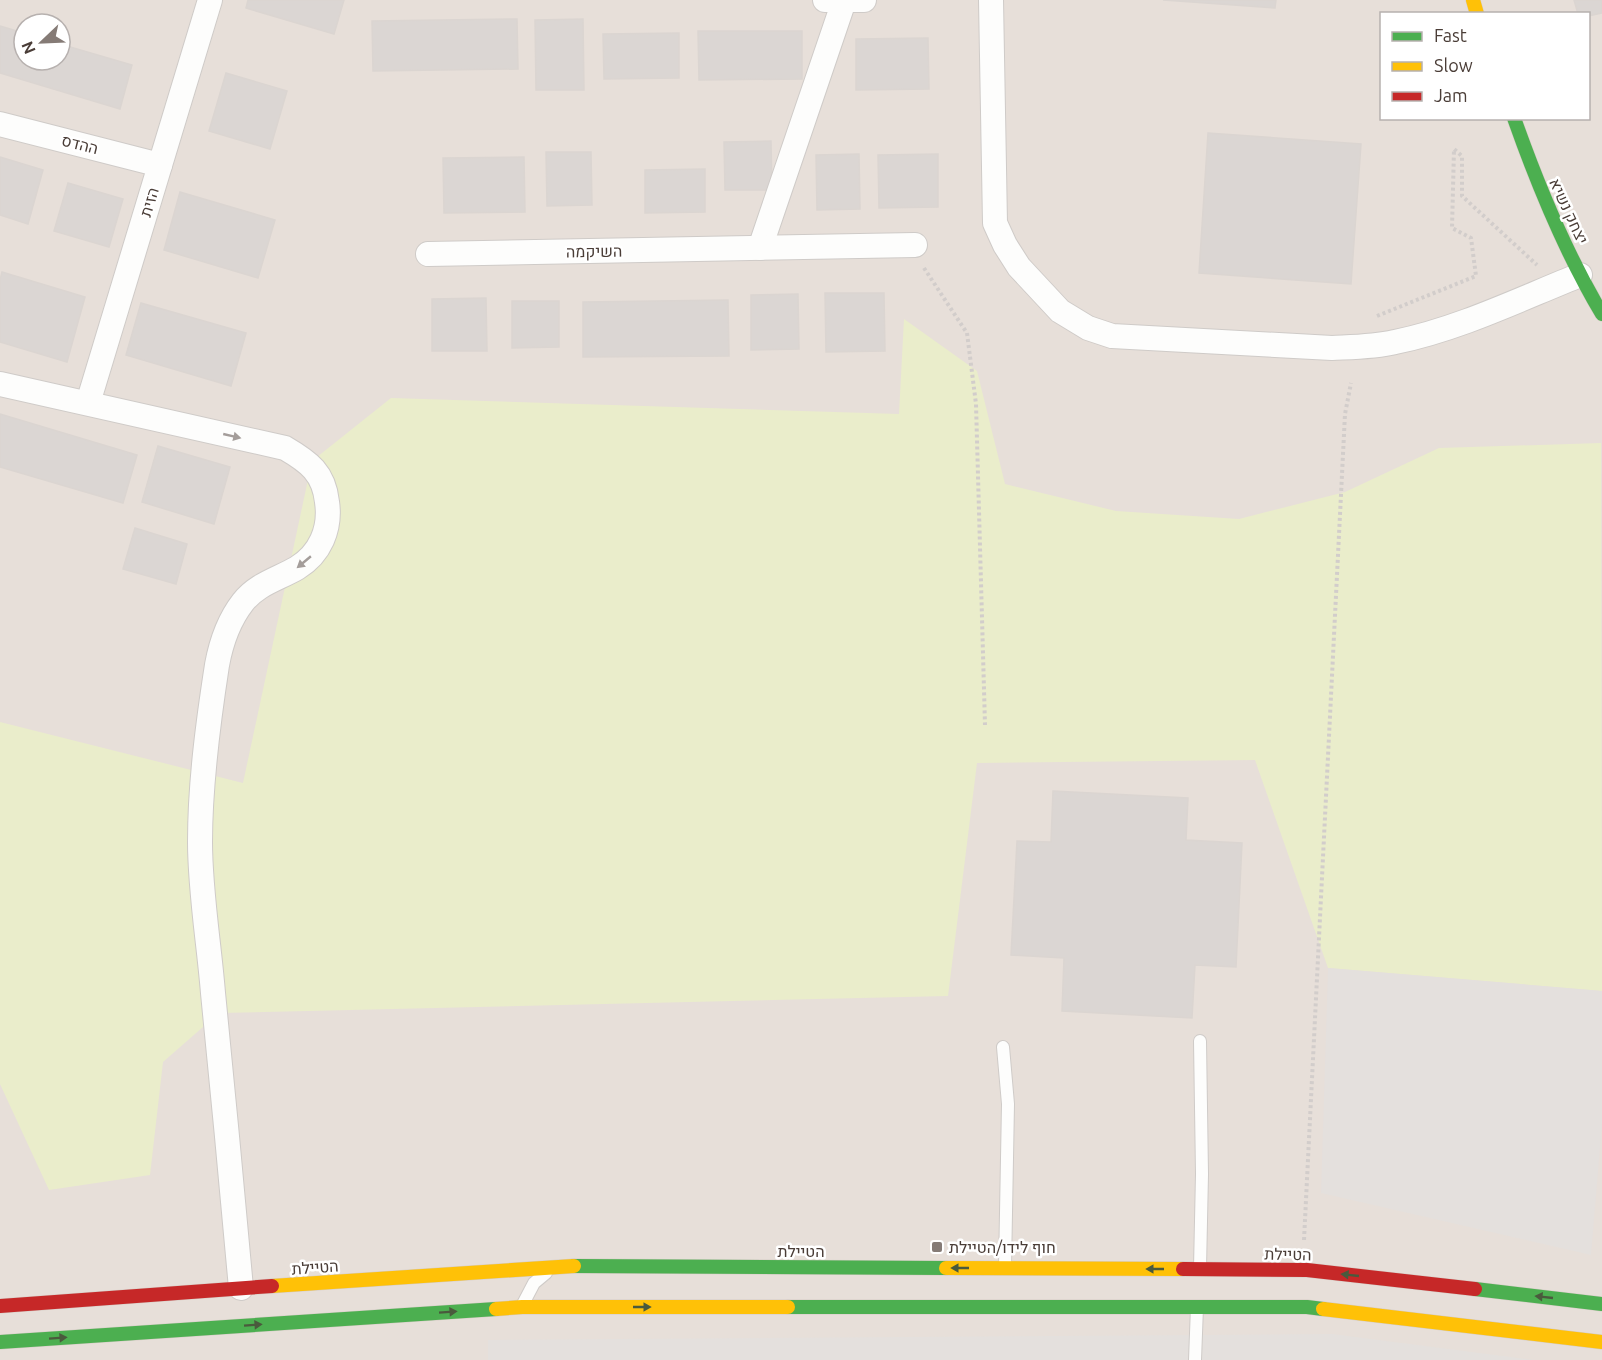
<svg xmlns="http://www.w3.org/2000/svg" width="1602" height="1360" viewBox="0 0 1602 1360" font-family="Ubuntu,Heebo,sans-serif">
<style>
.residential{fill:#e7dfd9;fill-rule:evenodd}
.green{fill:#eaedcb}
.parking{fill:#e4e0dd}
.building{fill:#dbd6d3;stroke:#dbd5d1;stroke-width:1.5}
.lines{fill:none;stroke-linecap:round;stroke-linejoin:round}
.lane-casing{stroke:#cfcbc8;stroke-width:14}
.street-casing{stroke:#cfcbc8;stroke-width:26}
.fast-casing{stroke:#d5ccc5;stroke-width:15}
.slow-casing{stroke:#d5ccc5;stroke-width:15}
.jam-casing{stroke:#d5ccc5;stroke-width:15}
.path{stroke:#d2cdcb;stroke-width:4;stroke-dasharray:3 3;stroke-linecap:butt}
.lane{stroke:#fdfdfc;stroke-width:12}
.street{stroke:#fdfdfc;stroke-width:24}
.fast{stroke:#4caf50;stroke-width:14}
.slow{stroke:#ffc107;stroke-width:14}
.jam{stroke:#c62828;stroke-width:14}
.oneway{fill:#a49d9a}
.oneway2{fill:#4a5a3d}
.poi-dot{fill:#857b76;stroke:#fff;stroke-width:2}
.labels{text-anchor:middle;stroke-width:5;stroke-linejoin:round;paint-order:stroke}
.street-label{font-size:16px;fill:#4a3d37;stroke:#fff}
.poi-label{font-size:16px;fill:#4a3d37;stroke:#fff;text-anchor:start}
</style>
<rect width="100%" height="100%" fill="#f2efec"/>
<path class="residential" d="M0,0H1602V1360H0ZM1382,14H1588V118H1382ZM24,24H60V60H24Z"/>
<path class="green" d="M904,319L977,371L1005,484L1116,511L1239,519L1345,492L1439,448L1601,443L1602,991L1328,968L1255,760L977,763L948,996L219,1013L163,1062L150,1175L49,1190L0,1084V722L243,783L312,461L391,398L899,414Z"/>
<g class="parking">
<path d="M1328,968L1602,991V1124L1591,1255L1321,1193Z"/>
<path d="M1332,1334L1534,1360H488V1340Z"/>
</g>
<g class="building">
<path d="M248,0H344L334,34L246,8Z"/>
<path d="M1163,0H1276L1275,8Z"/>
<path d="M1574,0H1602V13L1588,16V14H1578Z"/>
<path d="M517,19L518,69L373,71L372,21Z"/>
<path d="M583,19L584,90H536L535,20Z"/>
<path d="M0,26L24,33V60H60V44L132,65L120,109L0,73Z"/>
<path d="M698,31H802V79L699,80Z"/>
<path d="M679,33V78L604,79L603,34Z"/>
<path d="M928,38L929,89L856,90V39Z"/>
<path d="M226,73L287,91L270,149L209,131Z"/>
<path d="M1208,133L1361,144L1351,284L1199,273Z"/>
<path d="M771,141L772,190H725L724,142Z"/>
<path d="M546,152H591L592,205L547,206Z"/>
<path d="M859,154L860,209L817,210L816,155Z"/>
<path d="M938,154V207L879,208L878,155Z"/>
<path d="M0,157L43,170L28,224L0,215Z"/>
<path d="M524,157L525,212L444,213L443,158Z"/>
<path d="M705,169V212L645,213V170Z"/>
<path d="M68,183L123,199L109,247L54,231Z"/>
<path d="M180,192L275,220L258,278L164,250Z"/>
<path d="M2,272L85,297L67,362L0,342V280Z"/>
<path d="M825,293H884L885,351L826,352Z"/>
<path d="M798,294L799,349L751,350V295Z"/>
<path d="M486,298L487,351H432V299Z"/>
<path d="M728,300L729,356L583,357V302Z"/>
<path d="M512,301H559V347L512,348Z"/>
<path d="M141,303L246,333L231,386L126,355Z"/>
<path d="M0,414L137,455L123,503L0,467Z"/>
<path d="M158,446L230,467L214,524L142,502Z"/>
<path d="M135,528L187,544L176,584L123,569Z"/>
<path d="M1053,791L1188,798L1186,840L1242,843L1236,967L1195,965L1192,1018L1062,1011L1064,958L1011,955L1017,841L1051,842Z"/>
</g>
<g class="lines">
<defs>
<g id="lane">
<path d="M1200,1041L1202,1174L1200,1268"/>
<path d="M1003,1047L1008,1104L1005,1267"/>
<path d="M523,1304L534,1283L546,1273"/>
<path d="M1195,1360L1197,1307"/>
</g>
<g id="street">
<path d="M825,0H864"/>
<path d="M991,0L995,223L1005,245L1019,267L1060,311L1088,328L1112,336L1332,348C1353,347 1374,347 1395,342C1459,329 1520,299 1580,275"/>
<path d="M0,124L160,165"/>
<path d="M760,248L844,1"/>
<path d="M428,254L915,245"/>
<path d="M0,384L285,448C309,462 324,473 327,502C331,529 320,554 297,568C278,579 257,584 243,602C229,620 221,643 217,665C208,723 200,783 200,842C200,892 209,943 213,993C223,1091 232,1190 241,1288"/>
<path d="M88,403L210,0"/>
</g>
<g id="fast">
<path d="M1514,118C1538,186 1565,252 1602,314"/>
<path d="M574,1266L946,1268"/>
<path d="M1475,1289L1602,1304"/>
<path d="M788,1307H1307L1323,1309"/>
<path d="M0,1342L496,1309"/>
</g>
<g id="slow">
<path d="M1473,0L1477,14"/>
<path d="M946,1268L1183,1269"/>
<path d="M272,1286L574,1266"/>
<path d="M496,1309L522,1307H788"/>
<path d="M1323,1309L1602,1342"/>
</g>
<g id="jam">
<path d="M1183,1269L1307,1270L1475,1289"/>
<path d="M0,1306L272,1286"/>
</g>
</defs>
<use href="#lane" class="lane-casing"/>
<use href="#street" class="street-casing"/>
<use href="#fast" class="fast-casing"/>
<use href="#slow" class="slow-casing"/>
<use href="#jam" class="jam-casing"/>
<g class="path">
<path d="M924,268L967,333L976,404L985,725"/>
<path d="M1377,316L1476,276L1471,238L1452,228L1454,149L1462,156V196L1537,265"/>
<path d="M1304,1240L1345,414L1351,383"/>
</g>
<use href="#lane" class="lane"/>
<use href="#street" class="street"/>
<use href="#fast" class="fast"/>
<use href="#slow" class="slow"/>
<use href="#jam" class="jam"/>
</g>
<defs><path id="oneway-solid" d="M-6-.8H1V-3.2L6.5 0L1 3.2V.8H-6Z" transform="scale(1.5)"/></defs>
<g class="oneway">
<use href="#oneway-solid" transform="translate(232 436) rotate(13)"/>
<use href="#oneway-solid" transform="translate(304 562) rotate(140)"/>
</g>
<g class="oneway2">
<use href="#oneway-solid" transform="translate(960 1268) rotate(-180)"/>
<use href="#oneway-solid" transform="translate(1155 1269) rotate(-180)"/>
<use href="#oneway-solid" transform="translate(1350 1275) rotate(-174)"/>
<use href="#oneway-solid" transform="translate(1544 1297) rotate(-174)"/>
<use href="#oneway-solid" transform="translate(642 1307)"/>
<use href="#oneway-solid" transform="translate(448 1312) rotate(-4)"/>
<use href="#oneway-solid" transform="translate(253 1325) rotate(-4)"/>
<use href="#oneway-solid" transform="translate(58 1338) rotate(-4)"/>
</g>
<rect class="poi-dot" x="931" y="1241" width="12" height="12" rx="3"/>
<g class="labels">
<g class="street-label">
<text transform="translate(80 144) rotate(14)" y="6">ההדס</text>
<text transform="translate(149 202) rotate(-73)" y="6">הזית</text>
<text transform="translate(1569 211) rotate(65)" y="6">יצחק נשיא</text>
<text transform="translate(594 251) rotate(-1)" y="6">השיקמה</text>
<text x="801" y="1257">הטיילת</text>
<text transform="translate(1288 1254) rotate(1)" y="6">הטיילת</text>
<text transform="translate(315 1267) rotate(-4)" y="6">הטיילת</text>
</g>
<g class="poi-label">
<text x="949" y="1253">חוף לידו/הטיילת</text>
</g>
</g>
<rect x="1380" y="12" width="210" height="108" fill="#ffffff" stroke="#b7b1af" stroke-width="1.5"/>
<rect x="1392" y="32" width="30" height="9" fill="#4caf50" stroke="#b7b1af" stroke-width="1.5"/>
<text x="1434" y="42" font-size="18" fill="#4a3d37">Fast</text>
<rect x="1392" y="62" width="30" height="9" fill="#ffc107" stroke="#b7b1af" stroke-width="1.5"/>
<text x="1434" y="72" font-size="18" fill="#4a3d37">Slow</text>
<rect x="1392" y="92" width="30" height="9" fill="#c62828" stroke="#b7b1af" stroke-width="1.5"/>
<text x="1434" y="102" font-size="18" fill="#4a3d37">Jam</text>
<g transform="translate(42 42) rotate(247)"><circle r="28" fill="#ffffff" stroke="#b7b1af" stroke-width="1.5"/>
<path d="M0-4.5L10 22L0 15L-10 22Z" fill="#857b76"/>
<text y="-9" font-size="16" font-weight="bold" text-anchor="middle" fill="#4a3d37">N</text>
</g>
</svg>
